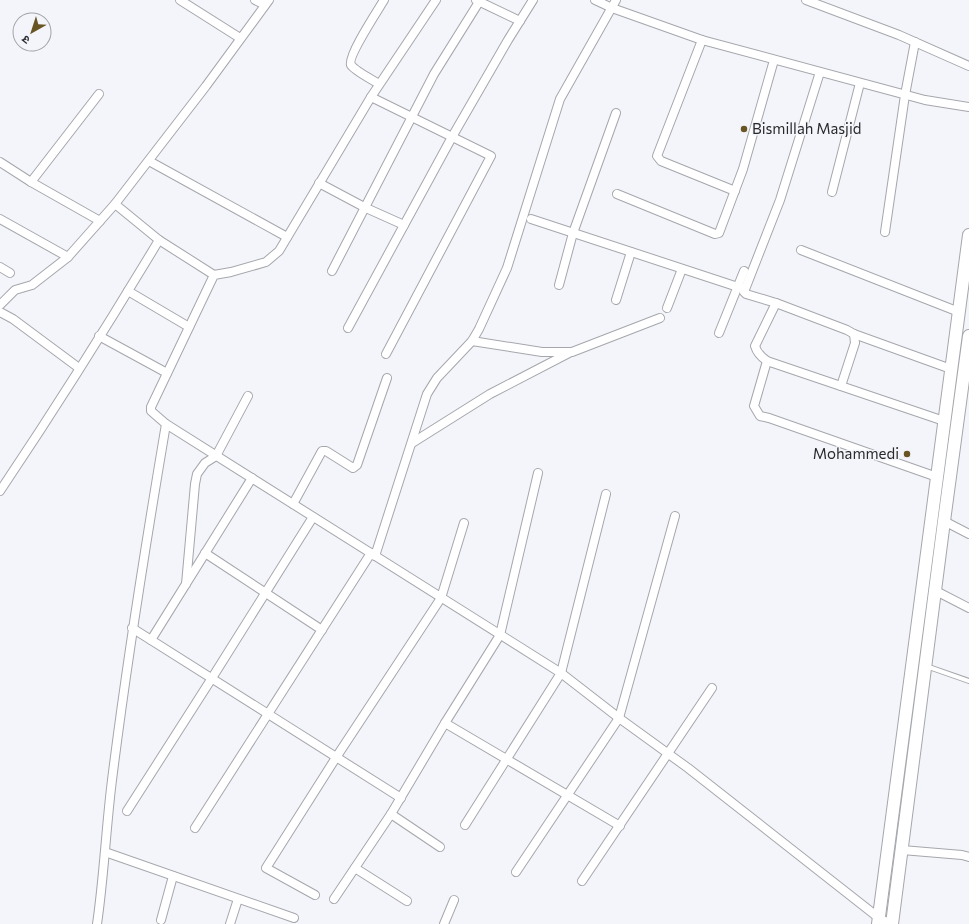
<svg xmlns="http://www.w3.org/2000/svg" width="969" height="924" viewBox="0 0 969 924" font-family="Commissioner,'Noto Sans Devanagari',sans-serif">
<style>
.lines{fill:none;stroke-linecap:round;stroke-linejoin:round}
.lane-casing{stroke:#a5a7ac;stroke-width:6}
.street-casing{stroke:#a5a7ac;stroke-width:10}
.secondary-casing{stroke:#a5a7ac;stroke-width:14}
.lane{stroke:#fff;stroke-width:4}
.street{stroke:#fff;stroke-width:8}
.secondary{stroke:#fff;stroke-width:12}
.poi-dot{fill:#695524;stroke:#f3f5fa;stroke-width:1.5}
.labels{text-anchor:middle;stroke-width:3;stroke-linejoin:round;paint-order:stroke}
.poi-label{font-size:15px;fill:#29292b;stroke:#f3f5fa;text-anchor:start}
</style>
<rect width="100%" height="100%" fill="#f3f5fa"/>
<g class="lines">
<defs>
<path id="lane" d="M926,666L969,681"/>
<g id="street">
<path d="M180,0L240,38"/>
<path d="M255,0L265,5"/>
<path d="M476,0L520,21"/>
<path d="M595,0L612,8L702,40L925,100L969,107"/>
<path d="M806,0L899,35L969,66"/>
<path d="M702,40L657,156L661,161L735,191"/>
<path d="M820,72L780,200L744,292L746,294L776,303L847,330L854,334L855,343L841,386"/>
<path d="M379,84C373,80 355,71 351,65C347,57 378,10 384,0"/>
<path d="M371,97L436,0"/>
<path d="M149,161L287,237"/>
<path d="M0,162L31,182L100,221"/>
<path d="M31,182L99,94"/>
<path d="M319,183L366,208L404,225"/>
<path d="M832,192L860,83"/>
<path d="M617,194L715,234L719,233L743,169L774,60"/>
<path d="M0,219L68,257"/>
<path d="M531,219L744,289"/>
<path d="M885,232L905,95L915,42"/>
<path d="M159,240L214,275"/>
<path d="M801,250L959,312"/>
<path d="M0,267L10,273"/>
<path d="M332,271L434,74L479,2"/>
<path d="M559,285L573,233L616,113"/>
<path d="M128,291L189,327"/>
<path d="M616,300L631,252"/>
<path d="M776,303L755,346C757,353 761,357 767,361L944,421"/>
<path d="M0,305L15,290L32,285L68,257L115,204"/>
<path d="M667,308L682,269"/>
<path d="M0,312L13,319L79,368"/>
<path d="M348,328L452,137L508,40L533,0"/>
<path d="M719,333L744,271"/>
<path d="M854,334L951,369"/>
<path d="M99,336L167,373"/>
<path d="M472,341L542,352H572L660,318"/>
<path d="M767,361L754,406L760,416L769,418L937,477"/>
<path d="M166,424L561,673L619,718L688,768L879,918L891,924"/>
<path d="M412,443L490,394L569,353"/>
<path d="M0,491C55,409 108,325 159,240L115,204L206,86L269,0"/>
<path d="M293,504L322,451H326L353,468L357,465L387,378"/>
<path d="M944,521L969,534"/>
<path d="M205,553L322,630"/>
<path d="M375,556L427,394L437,378L472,341L479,329L507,268L560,99L616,0"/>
<path d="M186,584L195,484L197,474L205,463L216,456L248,396"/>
<path d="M936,591L969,608"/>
<path d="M132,628L401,798"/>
<path d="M151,640L252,478"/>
<path d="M445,723L620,826"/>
<path d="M127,811L212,678L313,517"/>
<path d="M391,814L440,847"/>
<path d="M465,825L561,673L606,494"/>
<path d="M195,828L371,553"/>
<path d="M902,850L962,855L969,857"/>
<path d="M105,852L294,918"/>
<path d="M355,868L407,901"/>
<path d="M516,872L619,718L675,516"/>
<path d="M582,881L712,688"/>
<path d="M315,895L266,868L337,756L441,598L464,523"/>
<path d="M334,899L391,814L445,723L500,635L538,473"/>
<path d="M161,920L173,876"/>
<path d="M97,924C104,876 106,828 112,780C127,660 146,542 166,424L151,411V407L214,275L231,272L266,262L279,251L371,97L491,156L386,354"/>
<path d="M230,924L238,899"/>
<path d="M444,924L454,900"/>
</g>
<g id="secondary">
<path d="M878,924L969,235"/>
<path d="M892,924L944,521L969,336"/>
</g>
</defs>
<use href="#lane" class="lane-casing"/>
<use href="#street" class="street-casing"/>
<use href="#secondary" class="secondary-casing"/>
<use href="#lane" class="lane"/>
<use href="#street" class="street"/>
<use href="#secondary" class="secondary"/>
</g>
<g class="poi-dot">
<circle cx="744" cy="129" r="4"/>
<circle cx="907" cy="454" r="4"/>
</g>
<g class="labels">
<g class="poi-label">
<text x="752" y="134">Bismillah Masjid</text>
<text x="899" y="459" text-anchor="end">Mohammedi</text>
</g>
</g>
<g transform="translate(32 32) rotate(219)"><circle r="19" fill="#f3f5fa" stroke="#a2a3a7"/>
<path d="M0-3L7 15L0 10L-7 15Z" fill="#695524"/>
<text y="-6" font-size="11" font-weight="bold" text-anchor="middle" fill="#29292b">उ</text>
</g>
</svg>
